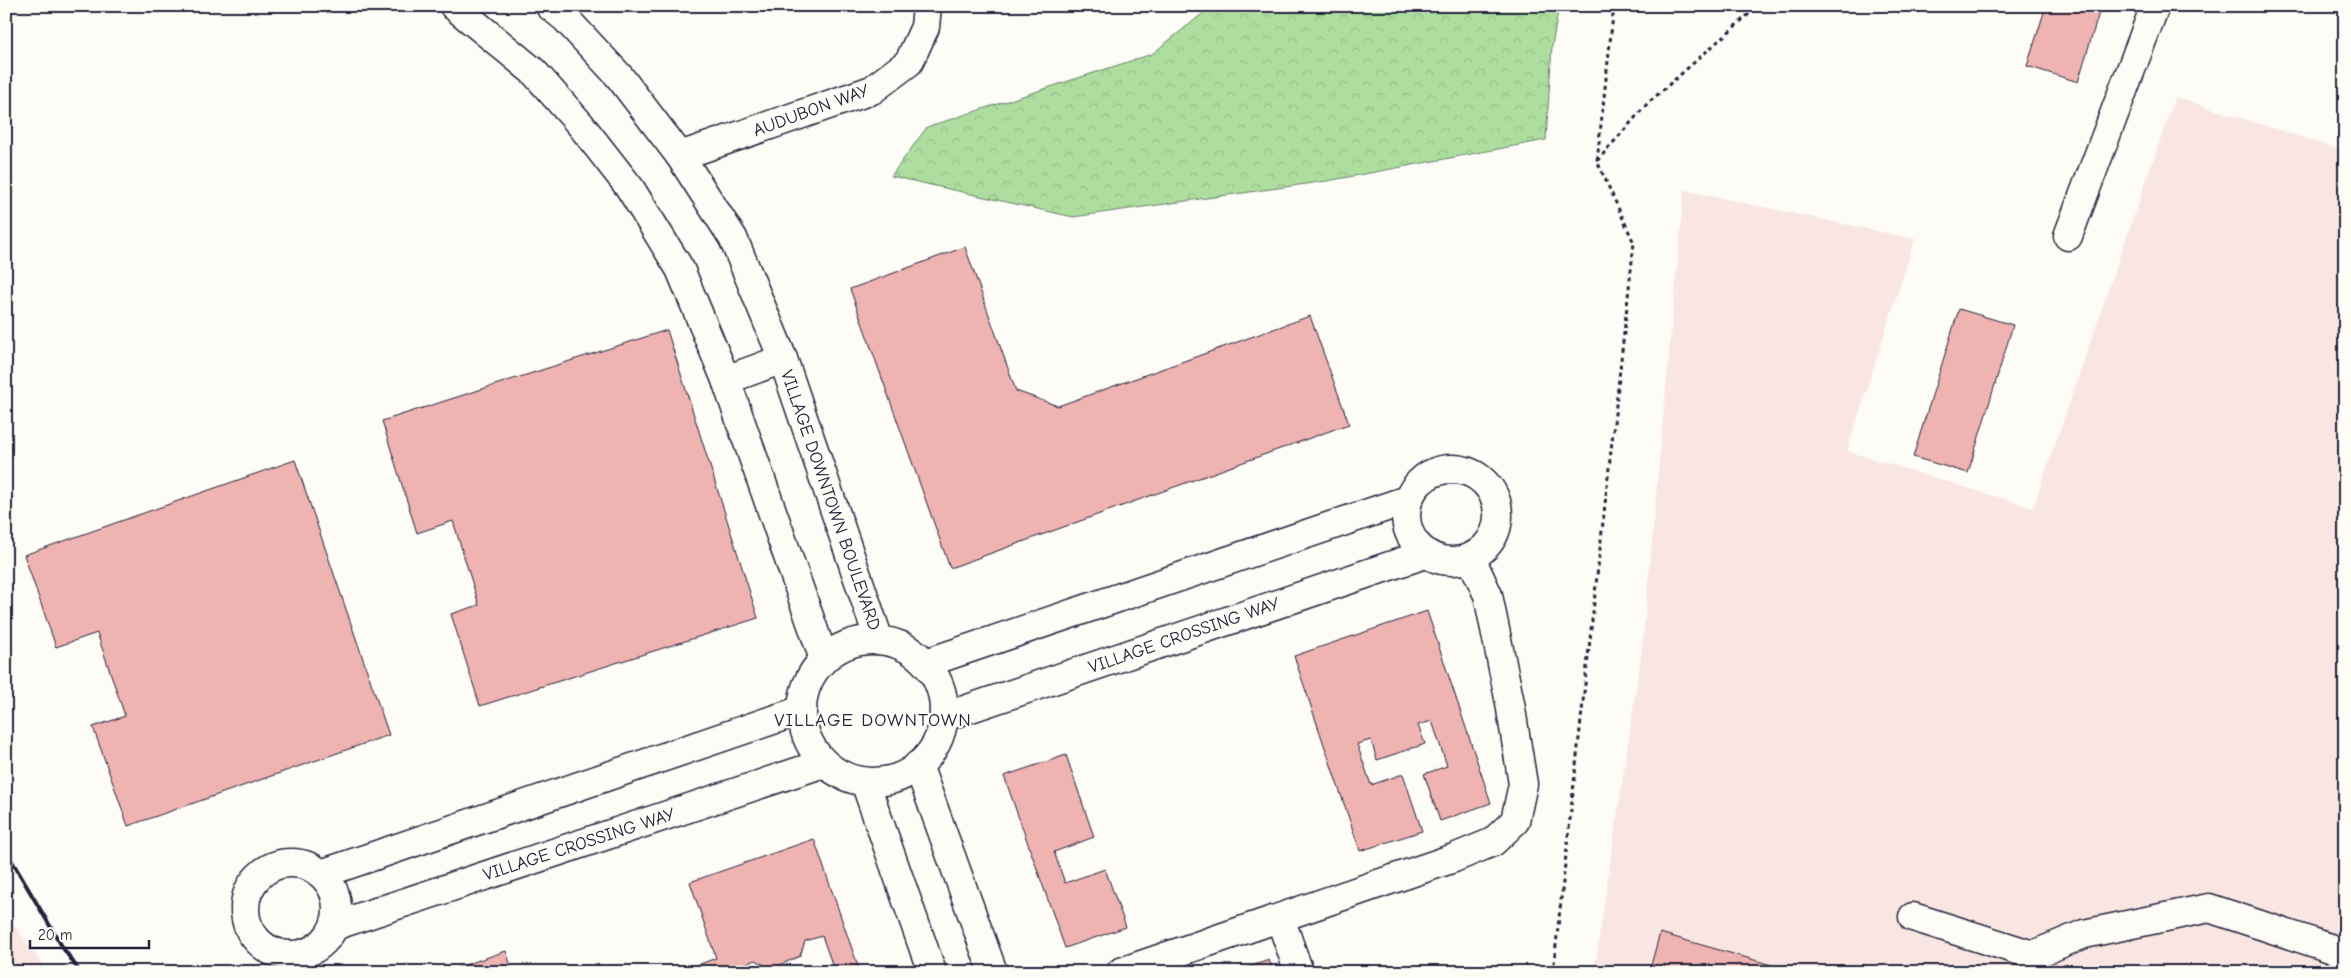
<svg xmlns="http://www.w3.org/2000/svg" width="2351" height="978" viewBox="0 0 2351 978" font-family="'Comic Neue',sans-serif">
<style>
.built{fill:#f9e6e2}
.forest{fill:url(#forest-crowns);stroke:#68806d}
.building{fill:#efb3b1;stroke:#22223b}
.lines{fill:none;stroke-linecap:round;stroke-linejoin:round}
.minor-casing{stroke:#22223b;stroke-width:31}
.path{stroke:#22223b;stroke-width:3;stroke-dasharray:4 4;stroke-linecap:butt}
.minor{stroke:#fdfcf7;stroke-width:28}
.rail{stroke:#22223b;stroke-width:4}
.labels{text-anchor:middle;stroke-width:4.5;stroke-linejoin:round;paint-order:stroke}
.street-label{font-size:18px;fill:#22223b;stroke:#fdfcf7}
.neighbourhood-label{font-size:19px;letter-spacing:1px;fill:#22223b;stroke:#fdfcf7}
</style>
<defs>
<pattern id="forest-crowns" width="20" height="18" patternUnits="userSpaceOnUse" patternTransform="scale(1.25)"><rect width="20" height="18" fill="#aede9f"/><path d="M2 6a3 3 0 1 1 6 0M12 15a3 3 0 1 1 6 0" fill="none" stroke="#95be8a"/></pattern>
</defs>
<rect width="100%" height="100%" fill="#fdfcf7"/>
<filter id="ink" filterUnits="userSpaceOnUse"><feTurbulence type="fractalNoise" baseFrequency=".02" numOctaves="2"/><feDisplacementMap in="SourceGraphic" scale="10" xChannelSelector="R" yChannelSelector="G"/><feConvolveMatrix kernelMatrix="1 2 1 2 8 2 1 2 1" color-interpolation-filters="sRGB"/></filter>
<g filter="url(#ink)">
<g class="built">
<path d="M2175,97L2345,151V972H1594L1642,649L1684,190L1915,239L1847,451L2033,508Z"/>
<path d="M6,914L48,972H6Z"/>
</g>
<path class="forest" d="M1212,6H1559L1552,46L1546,140L1327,181L1073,217L891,176L927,127L1152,54Z"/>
<g class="building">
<path d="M2046,6H2101L2078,82L2027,66Z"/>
<path d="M965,247L1016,391L1058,406L1310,316L1349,424L950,568L850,289Z"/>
<path d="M1959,309L2013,325L1968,473L1913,457Z"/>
<path d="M667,330L758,618L480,706L451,614L479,605L453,521L417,533L382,421Z"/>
<path d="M295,460L389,735L128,826L93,727L125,716L97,633L56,647L24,555Z"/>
<path d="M1427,611L1491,803L1440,821L1424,774L1447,766L1432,721L1418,725L1425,744L1377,760L1371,740L1357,744L1371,785L1403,774L1422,831L1360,851L1294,656Z"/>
<path d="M1066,755L1094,837L1054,852L1065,883L1105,869L1126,927L1065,948L1004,776Z"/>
<path d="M814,839L860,972H835L822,936L805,941L800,956L771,969L756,960L738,966L740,972H679L716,958L690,882Z"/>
<path d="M1660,933L1796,972H1649Z"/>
<path d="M506,951L513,972H444Z"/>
<path d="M1269,960L1274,972H1234Z"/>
</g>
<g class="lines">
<defs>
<g id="minor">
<path d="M454,6L534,72L580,124L630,188L680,269L726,380L824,659"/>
<path d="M550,6L565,18L619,76L680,156L733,238L783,359L879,640"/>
<path d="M680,156L872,90L909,62L925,27L927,6"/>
<path d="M2068,236L2155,6"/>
<path d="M726,380L783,359"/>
<circle cx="1452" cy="515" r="46"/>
<circle cx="873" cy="711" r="71"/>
<path d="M926,663L1407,500"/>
<path d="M944,717L1425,554"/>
<path d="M918,765L993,972"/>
<path d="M865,782L932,972"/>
<circle cx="291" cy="909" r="46"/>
<path d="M321,874L802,710"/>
<path d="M1913,917L2033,955L2084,934L2209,908L2345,953"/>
<path d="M1280,918L1299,972"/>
<path d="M334,926L824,763"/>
<path d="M1121,972L1454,858L1493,842L1515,821L1523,784L1510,703L1488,595L1471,558"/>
</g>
</defs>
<use href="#minor" class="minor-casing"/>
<g class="path">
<path d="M1597,161L1647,104L1758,6"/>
<path d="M1553,972L1634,243L1597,161L1614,6"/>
</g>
<use href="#minor" class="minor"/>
<path class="rail" d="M6,851L63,948L80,972"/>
</g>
</g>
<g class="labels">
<g class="street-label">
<text transform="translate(811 110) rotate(-20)" y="6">AUDUBON WAY</text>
<text transform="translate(831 500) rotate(71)" y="6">VILLAGE DOWNTOWN BOULEVARD</text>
<text transform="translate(1184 635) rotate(-19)" y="6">VILLAGE CROSSING WAY</text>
<text transform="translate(579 844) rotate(-18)" y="6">VILLAGE CROSSING WAY</text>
</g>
<g class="neighbourhood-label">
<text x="873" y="726">VILLAGE DOWNTOWN</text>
</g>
</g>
<rect width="2351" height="978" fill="none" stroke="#fdfcf7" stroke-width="25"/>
<rect x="12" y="12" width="2326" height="953" fill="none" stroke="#22223b" stroke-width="2" filter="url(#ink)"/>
<path d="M30 940v8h119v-8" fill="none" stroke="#22223b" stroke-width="2.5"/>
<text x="38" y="940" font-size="15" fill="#22223b" stroke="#fdfcf7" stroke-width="4" paint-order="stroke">20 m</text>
</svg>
